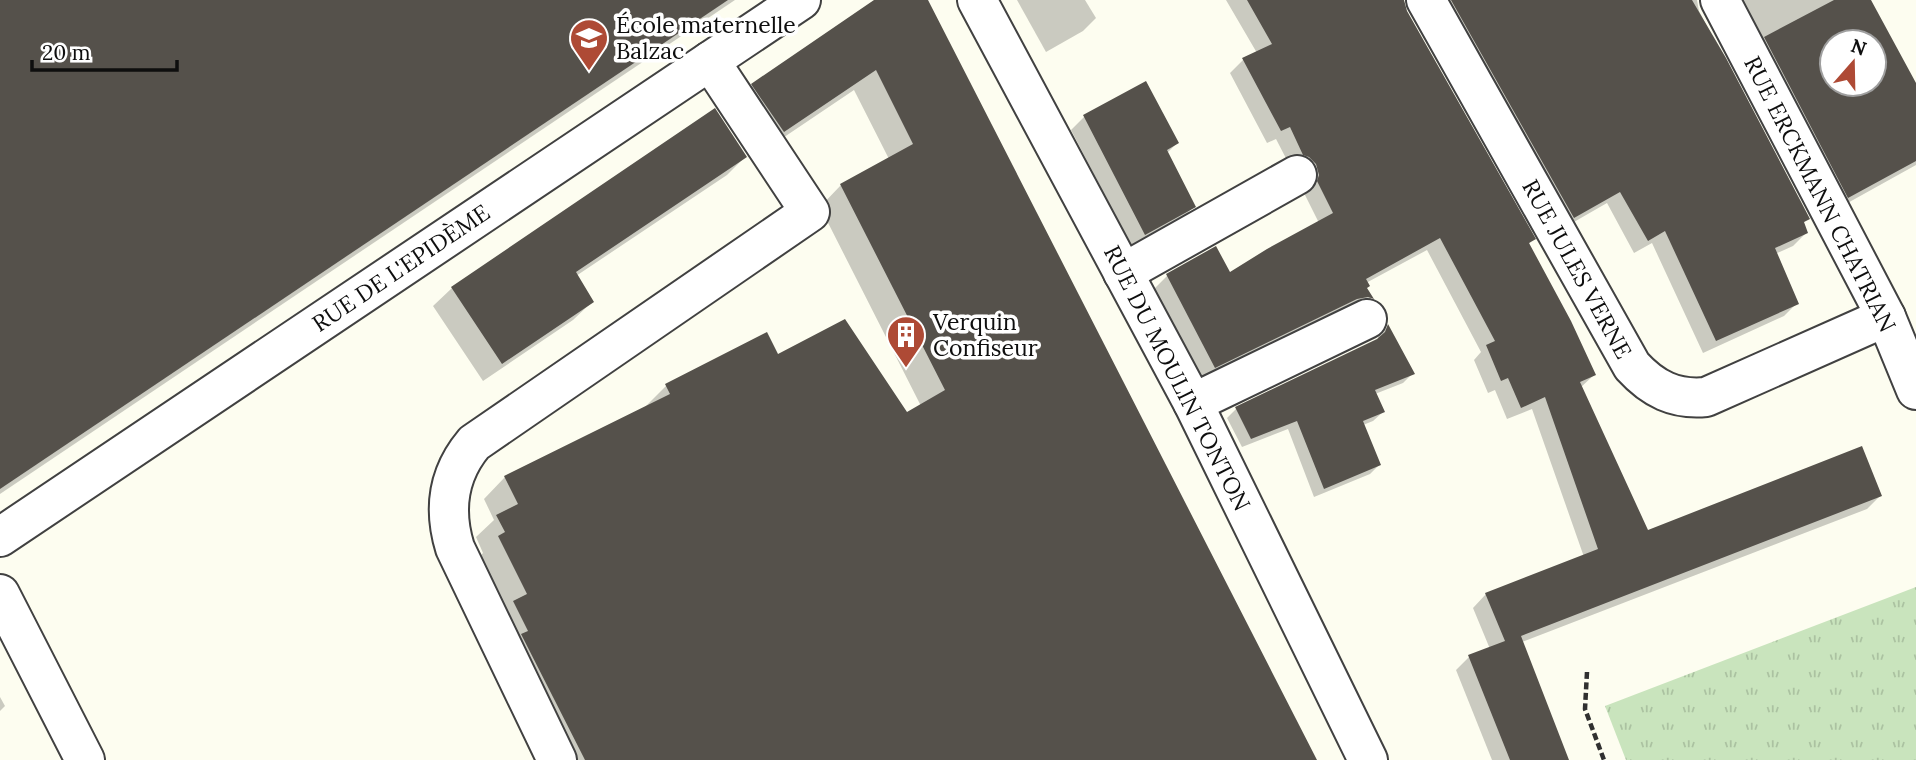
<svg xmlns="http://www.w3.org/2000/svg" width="1916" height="760" viewBox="0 0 1916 760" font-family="Lora,serif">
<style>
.grass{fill:url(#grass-tufts)}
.shadow{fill:#0003;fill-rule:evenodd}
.building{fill:#55514b;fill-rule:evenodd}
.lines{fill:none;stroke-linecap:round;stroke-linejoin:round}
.minor-casing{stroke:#414141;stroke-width:42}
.path{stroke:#303030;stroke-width:4.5;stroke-dasharray:7 3.5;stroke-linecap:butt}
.minor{stroke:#fff;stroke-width:38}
.labels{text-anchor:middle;stroke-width:7;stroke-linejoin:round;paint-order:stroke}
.poi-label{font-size:23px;fill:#0e0e0e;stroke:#fff;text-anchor:start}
.street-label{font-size:23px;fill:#0e0e0e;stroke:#fff}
</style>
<defs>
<pattern id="grass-tufts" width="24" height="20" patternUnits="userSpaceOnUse" patternTransform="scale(1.75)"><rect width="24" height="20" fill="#c9e4bd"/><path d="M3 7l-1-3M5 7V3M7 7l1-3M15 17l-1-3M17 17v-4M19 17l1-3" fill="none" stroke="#abc2a1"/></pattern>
</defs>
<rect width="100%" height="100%" fill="#fdfdf0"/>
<path class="grass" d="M1916,587V760H1626L1605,706Z"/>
<g class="shadow">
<path d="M0,0H735L0,494Z"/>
<path d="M878,0H926L1315,760H553L478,558L483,553L476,537L494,520L484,499L505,477L645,407L667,385L778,356L906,414L921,406L820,207L841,185L889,159L854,90L762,152L731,106L752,85Z"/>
<path d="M1017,0H1085L1096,18L1083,31L1046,52Z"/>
<path d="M1226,0H1403L1405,11L1533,239L1528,245L1594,375L1580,388L1647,532L1880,496L1867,509L1522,642L1567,760H1492L1456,670L1469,657L1490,649L1473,608L1486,594L1584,557L1532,409L1507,419L1495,390L1488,393L1474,360L1481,352L1427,250L1366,283V288L1371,299L1359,311L1201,380L1154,289L1167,276L1216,248L1229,274L1319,223L1305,195L1306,189L1291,168L1276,139L1267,143L1230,73L1243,60L1257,53Z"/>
<path d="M1430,0H1697L1699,11L1808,218L1802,224L1806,233L1793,246L1775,254L1797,303L1784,316L1703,353L1652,243L1634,253L1607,203L1560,230Z"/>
<path d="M1724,0H1869L1916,86V165L1835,210ZM1832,42H1874V84H1832Z"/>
<path d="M1145,83L1177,143L1167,153L1194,206L1181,220L1132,247L1071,130L1084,117Z"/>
<path d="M745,157L727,175L576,276L592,302L573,320L483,381L433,306L452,288Z"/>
<path d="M1387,327L1412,374L1403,383L1375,394L1383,412L1373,421L1363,425L1379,465L1370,474L1314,497L1288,429L1242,447L1227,418L1236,409L1377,341L1379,335Z"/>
<path d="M0,697L5,706L0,711Z"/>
</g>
<g class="building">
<path d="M0,0H728L0,489Z"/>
<path d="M874,0H928L1317,760H585L521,634L528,631L513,601L527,594L498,536L505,532L496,515L518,504L504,476L670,394L665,384L767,332L778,354L845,319L907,412L945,390L840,184L913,144L876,70L784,132L751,84Z"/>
<path d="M1247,0H1404L1407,11L1536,239L1529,243L1571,321L1596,375L1580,382L1648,530L1862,446L1882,496L1521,636L1569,760H1510L1468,655L1505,641L1485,593L1598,549L1545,397L1521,408L1508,378L1501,381L1486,345L1495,341L1440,238L1366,279L1370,286L1367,288L1374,299L1368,297L1357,299L1215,368L1166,274L1216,246L1230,272L1267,249L1333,213L1317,181L1319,175L1316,164L1309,157L1303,155L1290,127L1281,131L1242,58L1272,44Z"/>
<path d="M1451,0H1692L1726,58L1810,219L1804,222L1808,233L1775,248L1799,304L1716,341L1665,231L1648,241L1620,192L1574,218Z"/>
<path d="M1834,0H1871L1916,83V161L1848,198L1764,37ZM1832,42H1874V84H1832Z"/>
<path d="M1146,81L1179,143L1167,150L1196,207L1145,235L1083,115Z"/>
<path d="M715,108L747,157L576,272L594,302L502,364L451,287Z"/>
<path d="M1388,324L1415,374L1375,390L1385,412L1363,421L1381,465L1324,489L1297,421L1251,439L1235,407L1377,339L1385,332Z"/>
</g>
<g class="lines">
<defs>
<g id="minor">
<path d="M977,0L1193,403L1368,760"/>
<path d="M1426,0L1632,366C1653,389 1675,400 1706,397L1886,317"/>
<path d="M1720,0L1886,317L1916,390"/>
<path d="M1123,273L1297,175"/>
<path d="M1193,403L1367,319"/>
<path d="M0,537L801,0"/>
<path d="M0,594L85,760"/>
<path d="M557,760L455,548C443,509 448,474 474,443L810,212L710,61"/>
</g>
</defs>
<use href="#minor" class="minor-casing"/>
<path class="path" d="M1587,672L1585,709L1604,760"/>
<use href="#minor" class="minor"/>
</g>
<defs>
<symbol id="school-pin" viewBox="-11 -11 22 30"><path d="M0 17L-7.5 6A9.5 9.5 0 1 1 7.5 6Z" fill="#ae4a35" stroke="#fff"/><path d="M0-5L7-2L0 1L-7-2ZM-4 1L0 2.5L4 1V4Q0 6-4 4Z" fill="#fff"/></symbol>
<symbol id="building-pin" viewBox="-11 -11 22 30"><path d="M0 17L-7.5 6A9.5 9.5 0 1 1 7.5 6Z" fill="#ae4a35" stroke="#fff"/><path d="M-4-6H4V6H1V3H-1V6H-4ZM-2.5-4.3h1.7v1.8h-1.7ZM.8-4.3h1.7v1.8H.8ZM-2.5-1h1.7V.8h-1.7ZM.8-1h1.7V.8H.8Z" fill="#fff"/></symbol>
</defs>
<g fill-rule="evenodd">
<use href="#school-pin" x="567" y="16" width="44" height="60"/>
<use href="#building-pin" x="884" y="313" width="44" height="60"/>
</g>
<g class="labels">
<g class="poi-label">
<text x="616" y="33">École maternelle<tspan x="616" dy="26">Balzac</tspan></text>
<text x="933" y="330">Verquin<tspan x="933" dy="26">Confiseur</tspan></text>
</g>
<g class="street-label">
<text transform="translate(1820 194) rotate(63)" y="8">RUE ERCKMANN CHATRIAN</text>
<text transform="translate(401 268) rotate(-34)" y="8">RUE DE L'EPIDÈME</text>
<text transform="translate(1577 269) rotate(61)" y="8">RUE JULES VERNE</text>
<text transform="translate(1177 378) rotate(63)" y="8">RUE DU MOULIN TONTON</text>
</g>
</g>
<g transform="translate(1853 63) rotate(20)"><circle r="33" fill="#ffffff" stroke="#9f9f9f" stroke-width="2"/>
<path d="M0-5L12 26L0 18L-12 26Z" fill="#ae4a35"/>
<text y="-10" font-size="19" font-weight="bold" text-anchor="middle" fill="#0e0e0e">N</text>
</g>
<path d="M32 60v10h145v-10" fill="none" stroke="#0e0e0e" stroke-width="3.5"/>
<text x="42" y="60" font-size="21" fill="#0e0e0e" stroke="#ffffff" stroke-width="5" paint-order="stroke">20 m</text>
</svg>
